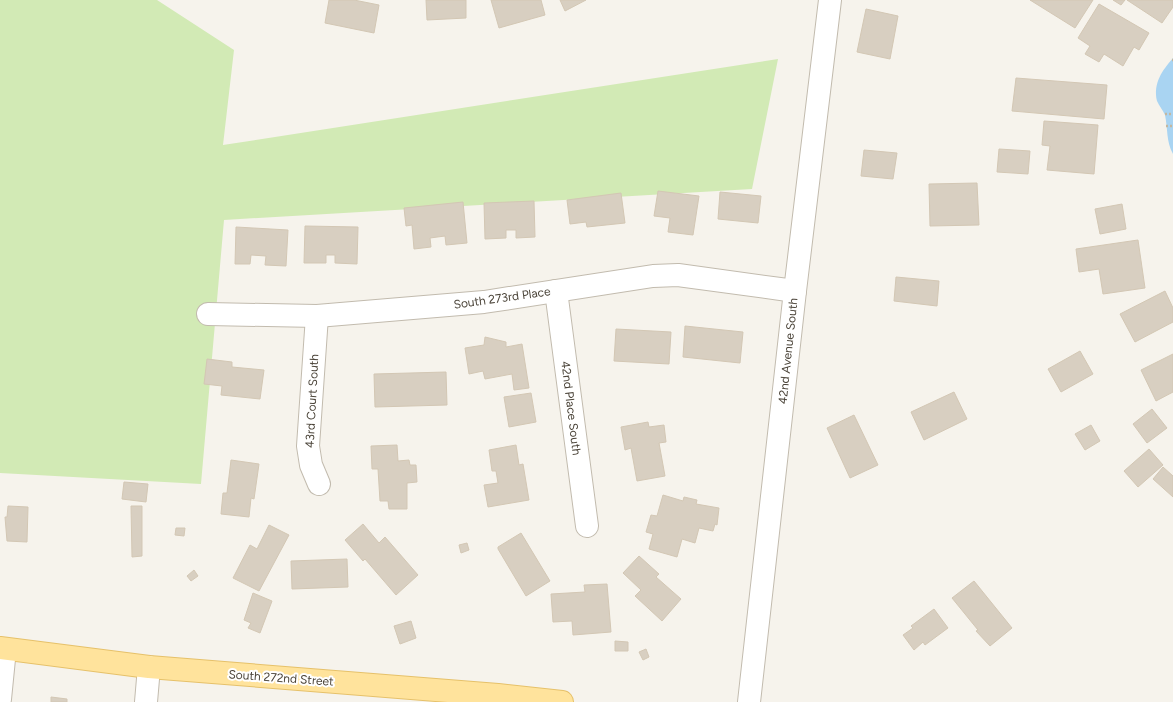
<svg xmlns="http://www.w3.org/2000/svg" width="1173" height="702" viewBox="0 0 1173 702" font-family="Figtree,sans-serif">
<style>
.green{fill:#d2eab5}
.water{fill:#a9d4f2}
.building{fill:#d8cfc1;stroke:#d3c7b4}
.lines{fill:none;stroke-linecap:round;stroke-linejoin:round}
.minor-casing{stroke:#c2bbae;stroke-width:24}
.major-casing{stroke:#e6c16a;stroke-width:24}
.path{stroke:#c4b79f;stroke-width:2.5;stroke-dasharray:2 2;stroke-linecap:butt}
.minor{stroke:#fff;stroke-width:22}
.major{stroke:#ffe39c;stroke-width:22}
.labels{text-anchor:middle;stroke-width:4;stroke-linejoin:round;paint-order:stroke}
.street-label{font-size:12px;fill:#4b4439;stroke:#fff}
</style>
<rect width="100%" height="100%" fill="#f6f3ec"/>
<path class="green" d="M0,0H157L234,50L223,145L778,59L752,189L224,220L201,484L0,473Z"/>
<path class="water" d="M1173,58V154C1166,141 1168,129 1165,115C1163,110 1159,106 1157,101C1153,83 1162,71 1173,58Z"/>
<g class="building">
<path d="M329,0H354L379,5L374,33L325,23Z"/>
<path d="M426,0H466V18L427,20Z"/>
<path d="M491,0H541L545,15L499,28Z"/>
<path d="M560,0H586L565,11Z"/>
<path d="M1030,0H1093L1075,28Z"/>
<path d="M1113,0H1125L1121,5Z"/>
<path d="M1127,0H1173V7L1162,23Z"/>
<path d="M1099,4L1149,33L1139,50L1134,47L1123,66L1104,54L1099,62L1085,54L1090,46L1078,38Z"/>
<path d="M866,9L898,16L890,59L857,52Z"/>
<path d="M1016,78L1107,85L1104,119L1012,111Z"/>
<path d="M1044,121L1098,125L1094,174L1047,170L1050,146L1042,145Z"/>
<path d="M999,149L1030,151L1028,174L997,172Z"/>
<path d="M864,150L897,153L893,179L861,176Z"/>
<path d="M977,183L979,225L930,226L929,184Z"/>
<path d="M658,191L699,196L693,235L668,232L670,218L654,216Z"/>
<path d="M720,192L761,196L758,223L718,219Z"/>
<path d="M621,193L625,223L587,227L586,222L570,224L567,200Z"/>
<path d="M534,201L535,237L516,238V230H506V238L485,239L484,203Z"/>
<path d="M463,202L467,243L446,245L445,236L430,238L431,247L414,249L412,225L406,226L404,208Z"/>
<path d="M1122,204L1126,229L1100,234L1095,209Z"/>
<path d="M305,226L358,227L357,264L335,263V255H326V263H304Z"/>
<path d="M236,227L288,230L286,266L265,265L266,256L251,255L250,264H235Z"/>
<path d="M1138,240L1145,288L1103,294L1099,269L1079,272L1076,249Z"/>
<path d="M896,277L939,281L937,306L894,301Z"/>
<path d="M1165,291L1173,308V322L1135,342L1120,314Z"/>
<path d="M685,326L743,332L740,363L683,357Z"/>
<path d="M616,329L671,332L669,364L614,361Z"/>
<path d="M485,337L506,342V347L522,344L529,388L514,390L512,374L485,379L483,371L469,374L465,348L484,345Z"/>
<path d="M1080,351L1093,374L1061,392L1048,369Z"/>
<path d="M1173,354V392L1156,401L1141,370Z"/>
<path d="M207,359L232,362V367L264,370L260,399L221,395L222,386L204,384Z"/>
<path d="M446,372L447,405L375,407L374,374Z"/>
<path d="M954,392L967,419L924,440L911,412Z"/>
<path d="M531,393L536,422L509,427L504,397Z"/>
<path d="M1152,409L1167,428L1147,443L1133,424Z"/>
<path d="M854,415L878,465L850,478L827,428Z"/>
<path d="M648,422L649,427L664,425L666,442L659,443L665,476L637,481L631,448L625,450L621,427Z"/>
<path d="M1091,425L1100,441L1085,450L1075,434Z"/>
<path d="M397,445L398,461L409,460L410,465H416L417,482L407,483V509H389L388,501H380L378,469H372L371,446Z"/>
<path d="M516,445L519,465L523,464L529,500L488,507L484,485L498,483L496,471H492L489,450Z"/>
<path d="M1149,449L1163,465L1138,487L1124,471Z"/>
<path d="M231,460L259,464L254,499L251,498L249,517L221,514L223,493H227Z"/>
<path d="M1163,467L1173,476V497L1153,479Z"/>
<path d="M124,482L148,484L146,502L122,499Z"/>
<path d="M663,495L683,501L684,497L697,500L696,504L719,508L717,525L715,524L713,531L699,528L695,543L682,539L677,557L649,549L653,534L646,532L651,515L657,516Z"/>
<path d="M8,506L28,507L27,542L7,541L5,517H7Z"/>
<path d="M131,506H142V556L132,557Z"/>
<path d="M363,524L379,543L385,537L418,575L396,595L365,559L363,561L345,540Z"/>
<path d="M269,525L289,535L259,591L233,578L250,545L257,549Z"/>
<path d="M176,528H185L184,536L175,535Z"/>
<path d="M521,533L550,581L526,596L498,549V547Z"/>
<path d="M467,543L469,550L461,553L459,545Z"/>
<path d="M639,556L659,574L656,577L681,599L662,621L635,596L641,590L623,573Z"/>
<path d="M347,559L348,587L292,589L291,561Z"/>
<path d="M194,570L198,576L191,581L187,576Z"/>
<path d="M974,581L1012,628L990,646L976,631L978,630L952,598Z"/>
<path d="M607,584L611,632L573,635L572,621L553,622L551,594L585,592L584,585Z"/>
<path d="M253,593L272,601L260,633L248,628L251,623L244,620Z"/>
<path d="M934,609L948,628L925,645L923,642L914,650L903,635L913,628L911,626Z"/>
<path d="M411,621L416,638L400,644L394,626Z"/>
<path d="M615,641L628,642V651H615Z"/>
<path d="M646,649L649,657L643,660L639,652Z"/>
<path d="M51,697L67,699V702H51Z"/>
</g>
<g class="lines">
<defs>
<g id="minor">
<path d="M556,291L587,526"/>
<path d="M208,314L317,316L484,302L653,276L678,275L795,291"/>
<path d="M317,316L308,446L311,465L319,484"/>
<path d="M0,699L5,649"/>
<path d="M146,702L149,667"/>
<path d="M749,702L795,291L830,0"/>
</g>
<path id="major" d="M0,648L149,667L498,695L562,702"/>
</defs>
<use href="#minor" class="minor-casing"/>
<use href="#major" class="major-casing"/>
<g class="path">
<path d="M1172,60H1173"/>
<path d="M1165,114H1173"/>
<path d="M1166,126H1173"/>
</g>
<use href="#minor" class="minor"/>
<use href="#major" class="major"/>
</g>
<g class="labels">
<g class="street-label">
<text transform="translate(502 298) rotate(-8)" y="4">South 273rd Place</text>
<text transform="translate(788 351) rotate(-84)" y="4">42nd Avenue South</text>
<text transform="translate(312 401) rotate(-87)" y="4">43rd Court South</text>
<text transform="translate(571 408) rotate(83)" y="4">42nd Place South</text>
<text transform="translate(281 678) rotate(4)" y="4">South 272nd Street</text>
</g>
</g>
</svg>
